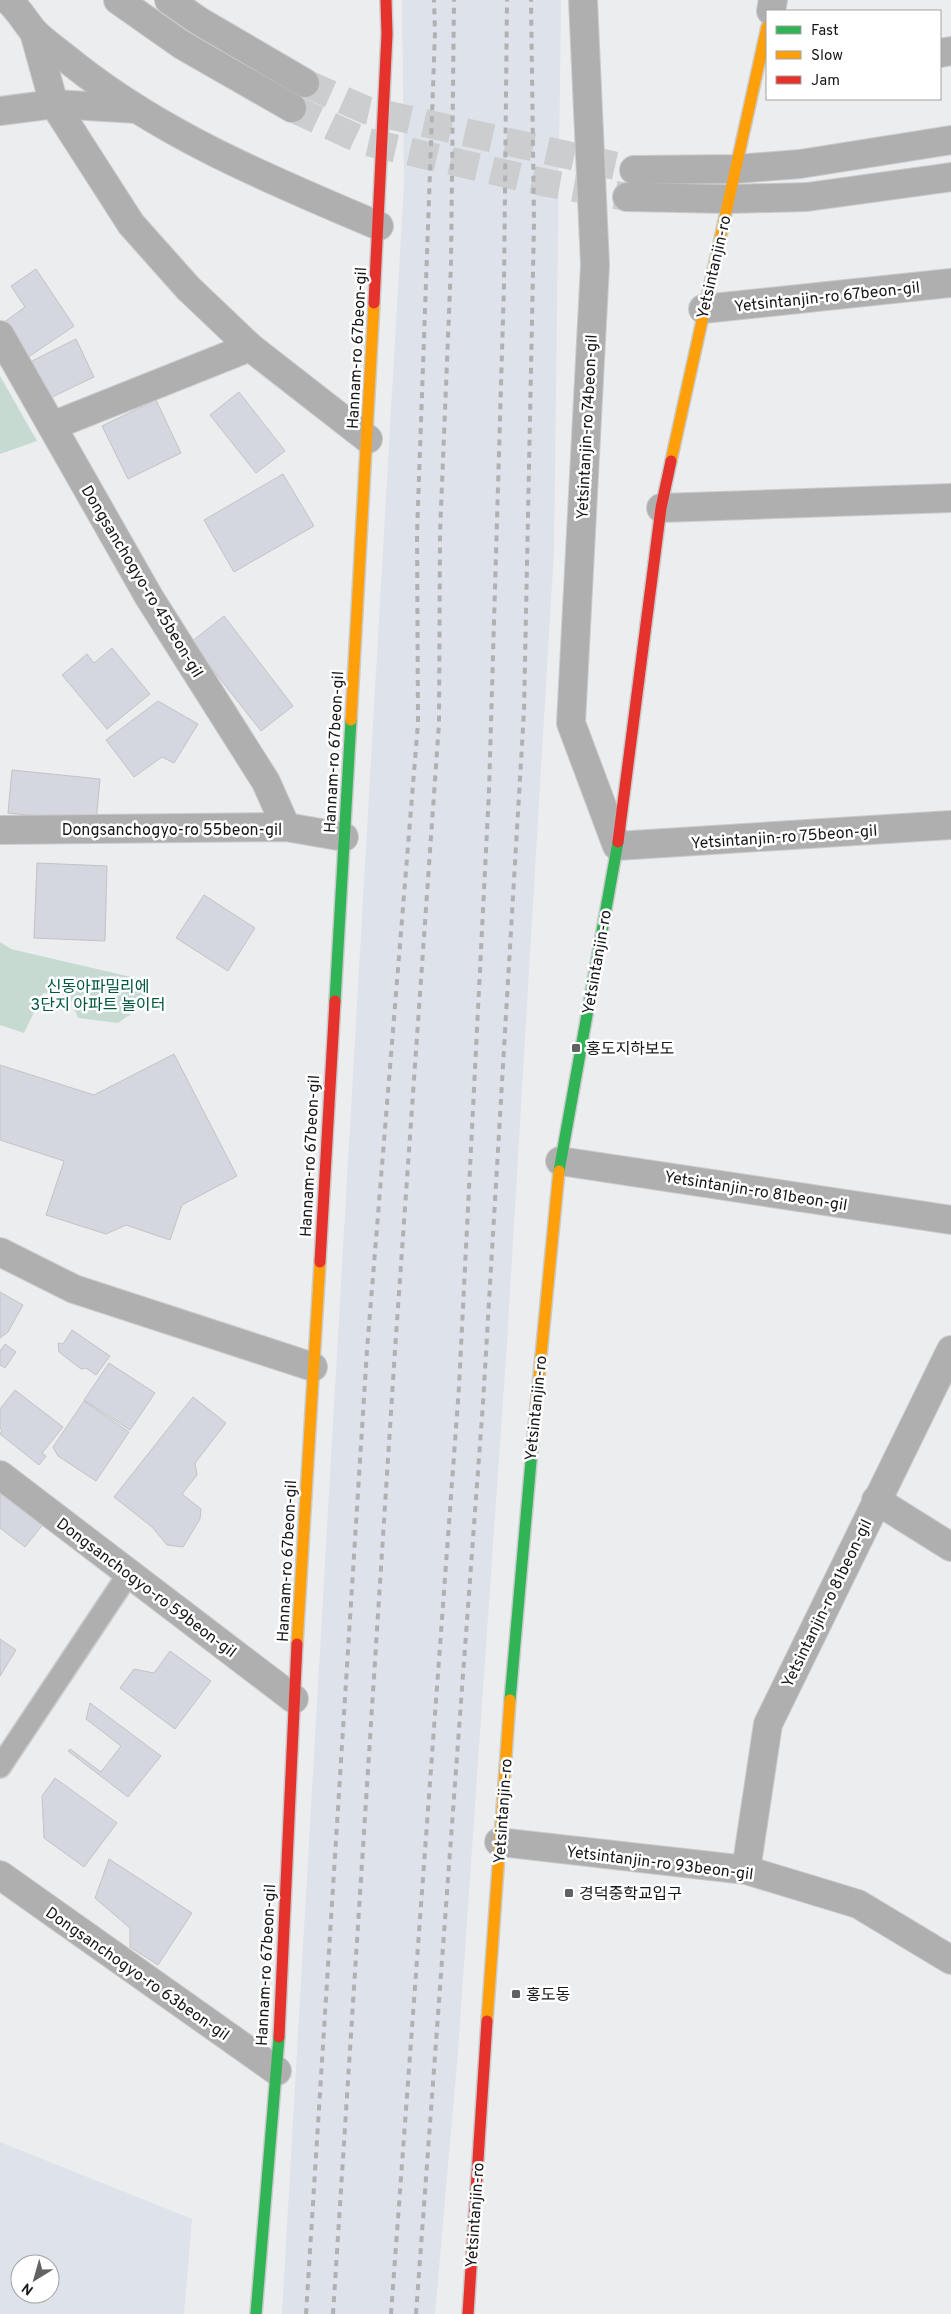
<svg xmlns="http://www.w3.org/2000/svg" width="951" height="2314" viewBox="0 0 951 2314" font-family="Overpass,'Noto Sans KR',sans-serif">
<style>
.built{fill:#dee2ea;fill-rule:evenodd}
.green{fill:#c7dad1}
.building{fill:#d5d7e0;stroke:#c2c3c5}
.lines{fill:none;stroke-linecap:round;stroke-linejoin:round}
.street-tunnel{stroke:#cbcdcf;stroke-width:28;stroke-dasharray:28 14;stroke-linecap:butt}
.lane-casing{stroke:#cacbcc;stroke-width:24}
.street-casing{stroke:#cacbcc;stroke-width:30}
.fast-casing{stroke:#cacbcc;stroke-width:14}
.slow-casing{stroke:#cacbcc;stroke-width:14}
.jam-casing{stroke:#cacbcc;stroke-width:14}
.lane{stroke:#afafb0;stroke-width:21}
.street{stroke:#afafb0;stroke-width:28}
.fast{stroke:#30b455;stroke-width:11}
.slow{stroke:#ff9f0a;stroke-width:11}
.jam{stroke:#e5322d;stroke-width:11}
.rail{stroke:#b0b1b3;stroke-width:4;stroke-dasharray:6 6;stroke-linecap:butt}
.poi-dot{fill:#616264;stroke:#fff;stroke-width:2}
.labels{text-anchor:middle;stroke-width:5;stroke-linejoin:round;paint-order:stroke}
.street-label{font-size:16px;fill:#161719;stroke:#fff}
.park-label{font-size:16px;fill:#005739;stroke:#fff}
.poi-label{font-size:16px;fill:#161719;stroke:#fff;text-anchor:start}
</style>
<rect width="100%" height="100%" fill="#ebedef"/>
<g class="built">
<path d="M402,0H561L554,549L507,1342L458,2051L435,2314H282L404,184Z"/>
<path d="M0,2142L192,2219L184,2314H0ZM20,2264H50V2294H20Z"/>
</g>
<g class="green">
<path d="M0,376L37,441L0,454Z"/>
<path d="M0,942L11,949L144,980L147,1003L118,1023L78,1018L69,995L43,993L24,1033L0,1025Z"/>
</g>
<g class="building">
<path d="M36,269L74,326L27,358L3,323L25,307L11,286Z"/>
<path d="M76,339L94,377L50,398L32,361Z"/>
<path d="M239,392L285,451L256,473L210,415Z"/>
<path d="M156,400L181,453L128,479L102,426Z"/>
<path d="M283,474L314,526L234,572L204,520Z"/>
<path d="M224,616L293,706L261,731L191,642Z"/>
<path d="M112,648L150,694L107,729L62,675L87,654L94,663Z"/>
<path d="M158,701L198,724L174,763L162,757L134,777L106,740Z"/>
<path d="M12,770L100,779L96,822L8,813Z"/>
<path d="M37,863L107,866L105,941L34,938Z"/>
<path d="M204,895L255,928L228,971L176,938Z"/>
<path d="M174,1054L237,1176L182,1205L170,1240L126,1225L106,1234L46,1215L64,1161L0,1140V1065L94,1095Z"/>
<path d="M0,1292L23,1305L8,1332L0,1338Z"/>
<path d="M72,1330L110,1356L96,1375L86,1368L81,1369L59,1352L58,1343L63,1344Z"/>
<path d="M5,1344L16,1352L5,1368L0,1365V1351Z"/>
<path d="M109,1363L155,1393L130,1430L84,1400Z"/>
<path d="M15,1390L63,1427L42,1453L46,1456L39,1465L0,1434L2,1430L0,1428V1409Z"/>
<path d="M193,1397L226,1423L195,1463L197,1475L182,1494L201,1509L200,1519L183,1547L167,1545L152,1527L114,1497Z"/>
<path d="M84,1401L129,1432L96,1481L58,1456L53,1447Z"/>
<path d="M0,1490L44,1523L25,1547L0,1528Z"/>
<path d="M0,1639L16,1650L0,1676Z"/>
<path d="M170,1651L211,1681L175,1729L120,1688L134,1669L154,1673Z"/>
<path d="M90,1703L161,1756L128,1797L68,1751L70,1749L101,1772L121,1746L86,1719Z"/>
<path d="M55,1778L117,1823L84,1867L44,1838L42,1796Z"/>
<path d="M109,1859L192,1913L158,1965L130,1947V1928L95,1898Z"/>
</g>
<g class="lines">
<g class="street-tunnel">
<path d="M305,83L366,110L634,170"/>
<path d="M292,108L363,141L547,183L627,197"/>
</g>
<defs>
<path id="lane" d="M0,1767L129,1573"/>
<g id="street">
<path d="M8,0C19,10 25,21 34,32C45,43 60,53 72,63C163,136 273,181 379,226"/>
<path d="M118,0L182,45L292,108"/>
<path d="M169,0L199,21L305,83"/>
<path d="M583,0L595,265L571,723L617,846L951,825"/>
<path d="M771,11L773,0"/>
<path d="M34,32L54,104L131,224L188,288L250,347L368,439"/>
<path d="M940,53L951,51"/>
<path d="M0,111L54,104L137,109"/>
<path d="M634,170L736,169L800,164L951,140"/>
<path d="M627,197L729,199L807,197L951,177"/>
<path d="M703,309L951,283"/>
<path d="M0,335L149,597L266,782L286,827"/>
<path d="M52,426L250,347"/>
<path d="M661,508L951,498"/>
<path d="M0,830L286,827L344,837"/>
<path d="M560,1161L951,1220"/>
<path d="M0,1252L74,1289L313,1367"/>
<path d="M0,1475L294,1699"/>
<path d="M876,1500L951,1547"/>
<path d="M499,1842L746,1870L858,1904L951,1960"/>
<path d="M746,1870L768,1724L951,1350"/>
<path d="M0,1875L277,2071"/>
</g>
<g id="fast">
<path d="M335,1001L351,720"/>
<path d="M559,1171L618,842"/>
<path d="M510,1700L533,1438"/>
<path d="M256,2314L279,2037"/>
</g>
<g id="slow">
<path d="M671,461L767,27"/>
<path d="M351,720L374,303"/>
<path d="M533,1438L559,1171"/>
<path d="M297,1644L320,1262"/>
<path d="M487,2021L510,1700"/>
</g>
<g id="jam">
<path d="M374,303L387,34L386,0"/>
<path d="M618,842L661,508L671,461"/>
<path d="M320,1262L335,1001"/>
<path d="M279,2037L297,1644"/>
<path d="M468,2314L487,2021"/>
</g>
</defs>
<use href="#lane" class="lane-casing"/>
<use href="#street" class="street-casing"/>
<use href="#fast" class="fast-casing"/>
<use href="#slow" class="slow-casing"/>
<use href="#jam" class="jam-casing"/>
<use href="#lane" class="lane"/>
<use href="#street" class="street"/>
<use href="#fast" class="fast"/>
<use href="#slow" class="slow"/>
<use href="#jam" class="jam"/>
<g class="rail">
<path d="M306,2314L367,1350L418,723L417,533L435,32L434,0"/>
<path d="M333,2314L395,1350L439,723L440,533L451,264L454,0"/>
<path d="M391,2314L459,1387L489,791L504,284L507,0"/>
<path d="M416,2314L483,1403L524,711L534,222L531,0"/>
</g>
</g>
<g class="poi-dot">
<rect x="571" y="1043" width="10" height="10" rx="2.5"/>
<rect x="564" y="1888" width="10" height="10" rx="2.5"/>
<rect x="511" y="1989" width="10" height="10" rx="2.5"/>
</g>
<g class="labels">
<g class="street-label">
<text transform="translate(713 267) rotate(-77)" y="6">Yetsintanjin-ro</text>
<text transform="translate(827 296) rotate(-6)" y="6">Yetsintanjin-ro 67beon-gil</text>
<text transform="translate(356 348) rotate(-87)" y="6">Hannam-ro 67beon-gil</text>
<text transform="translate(586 427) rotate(-87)" y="6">Yetsintanjin-ro 74beon-gil</text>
<text transform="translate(143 581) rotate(59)" y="6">Dongsanchogyo-ro 45beon-gil</text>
<text transform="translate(333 752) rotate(-87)" y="6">Hannam-ro 67beon-gil</text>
<text x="172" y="835">Dongsanchogyo-ro 55beon-gil</text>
<text transform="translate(784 836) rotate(-4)" y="6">Yetsintanjin-ro 75beon-gil</text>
<text transform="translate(596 962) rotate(-80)" y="6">Yetsintanjin-ro</text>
<text transform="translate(309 1156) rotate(-87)" y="6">Hannam-ro 67beon-gil</text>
<text transform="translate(756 1190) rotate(9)" y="6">Yetsintanjin-ro 81beon-gil</text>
<text transform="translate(535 1408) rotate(-84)" y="6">Yetsintanjin-ro</text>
<text transform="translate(286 1561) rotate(-87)" y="6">Hannam-ro 67beon-gil</text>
<text transform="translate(147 1587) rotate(37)" y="6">Dongsanchogyo-ro 59beon-gil</text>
<text transform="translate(826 1603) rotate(-64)" y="6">Yetsintanjin-ro 81beon-gil</text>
<text transform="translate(502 1811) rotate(-86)" y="6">Yetsintanjin-ro</text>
<text transform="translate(660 1862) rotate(7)" y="6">Yetsintanjin-ro 93beon-gil</text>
<text transform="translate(265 1965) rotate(-87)" y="6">Hannam-ro 67beon-gil</text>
<text transform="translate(138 1973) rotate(35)" y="6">Dongsanchogyo-ro 63beon-gil</text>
<text transform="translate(474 2215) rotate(-86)" y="6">Yetsintanjin-ro</text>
</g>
<g class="park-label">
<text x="98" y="992">신동아파밀리에<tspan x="98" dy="18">3단지 아파트 놀이터</tspan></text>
</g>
<g class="poi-label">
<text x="586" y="1054">홍도지하보도</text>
<text x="579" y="1899">경덕중학교입구</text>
<text x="526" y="2000">홍도동</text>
</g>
</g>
<rect x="766" y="10" width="175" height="90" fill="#ffffff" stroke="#a2a2a3"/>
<rect x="776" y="26" width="25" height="8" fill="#30b455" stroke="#a2a2a3"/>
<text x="811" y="35" font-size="15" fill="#161719">Fast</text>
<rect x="776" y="51" width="25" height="8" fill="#ff9f0a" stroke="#a2a2a3"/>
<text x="811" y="60" font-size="15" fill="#161719">Slow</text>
<rect x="776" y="76" width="25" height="8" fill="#e5322d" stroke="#a2a2a3"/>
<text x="811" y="85" font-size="15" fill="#161719">Jam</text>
<g transform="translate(35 2279) rotate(217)"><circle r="24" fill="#ffffff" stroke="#a2a2a3"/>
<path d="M0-4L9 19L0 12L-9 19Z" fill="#616264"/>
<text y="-8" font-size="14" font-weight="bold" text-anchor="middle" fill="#161719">N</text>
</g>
</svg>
